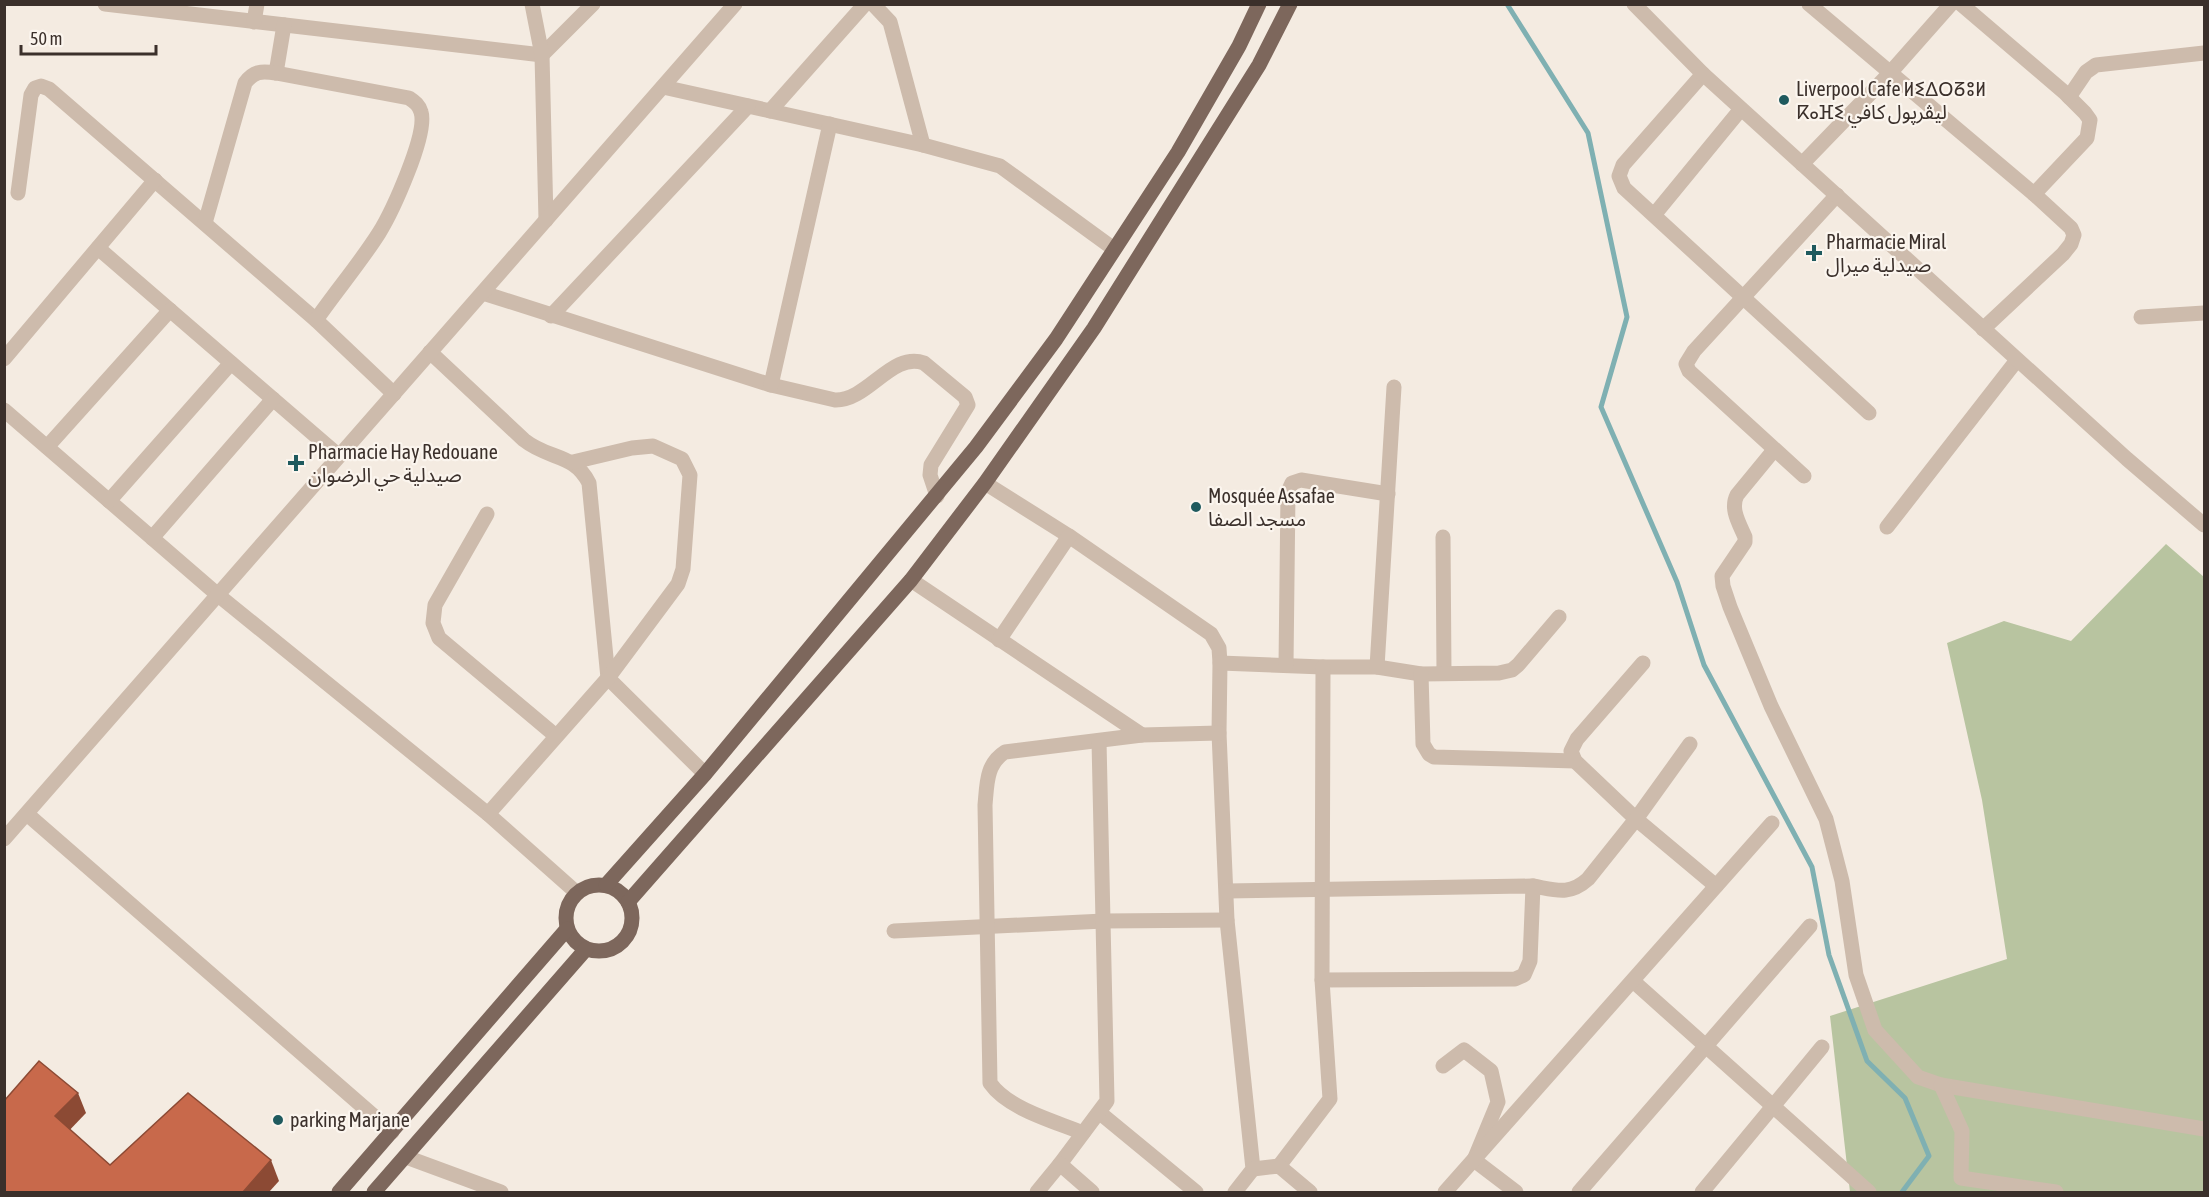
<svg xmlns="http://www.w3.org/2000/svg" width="2209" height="1197" viewBox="0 0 2209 1197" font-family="'Asap Condensed','Noto Sans Arabic','Noto Sans Tifinagh',sans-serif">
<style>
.green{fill:#b8c4a0}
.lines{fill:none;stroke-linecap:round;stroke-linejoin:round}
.stream{stroke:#7fb0b2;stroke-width:5}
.minor{stroke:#cdbbac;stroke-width:15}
.tertiary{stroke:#cdbbac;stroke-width:15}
.primary{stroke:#7d675c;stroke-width:15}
.shaded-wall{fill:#8c4a34}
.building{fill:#c8694b;stroke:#8c4a34;stroke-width:1.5}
.poi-dot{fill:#1f5a5e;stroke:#fbf5ee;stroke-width:2}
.labels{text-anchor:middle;stroke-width:4.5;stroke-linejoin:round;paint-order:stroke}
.poi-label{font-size:20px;fill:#3b302b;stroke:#fbf5ee;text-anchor:start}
</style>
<rect width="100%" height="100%" fill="#f4ebe1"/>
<path class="green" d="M2166,544L2204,577V1192H1850L1830,1016L2007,959L1982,800L1947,643L2004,621L2071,641Z"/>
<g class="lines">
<path class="stream" d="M1507,4L1588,133L1627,317L1601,407L1677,582L1704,665L1812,867L1829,955L1867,1061L1905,1098L1929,1156L1902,1192"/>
<g class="minor">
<path d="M105,4L542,55L593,4"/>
<path d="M532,4L542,55L546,220"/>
<path d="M873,4L890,22L923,145"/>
<path d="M1809,4L2034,194L2071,228L2074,235L2071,244L2063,254L1983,329"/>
<path d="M1961,4L2064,92L2085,113L2090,120L2087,138L2034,194"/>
<path d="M254,22L257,4"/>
<path d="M276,73L284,25"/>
<path d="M1703,74L1623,165L1619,176L1624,188L1869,413"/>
<path d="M663,87L923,145L1000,166L1114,249"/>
<path d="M2069,97L2086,72L2096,65L2204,53"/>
<path d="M770,111L865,4"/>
<path d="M1802,164L1890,73L1951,4"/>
<path d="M18,193L31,95L35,88L41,86L49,89L316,320L394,394"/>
<path d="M1654,215L1741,109"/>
<path d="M205,223L245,83C254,71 261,71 276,73L409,98C415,102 419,105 421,112C428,134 392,212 379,233C360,263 336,291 316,320"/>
<path d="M98,248L339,456"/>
<path d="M483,293L771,385L835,400C868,401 892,351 924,363L965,397L968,405L931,465L930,475L937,496"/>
<path d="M551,316L748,106"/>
<path d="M2141,317L2204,313"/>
<path d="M430,352L524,440C549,460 574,453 589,483L608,678L705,774"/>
<path d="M4,359L155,180"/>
<path d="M771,385L830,124"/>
<path d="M4,410L218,595L488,814L577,893"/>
<path d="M47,447L170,310"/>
<path d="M1774,450L1737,495C1730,509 1739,523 1745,537V542L1722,576L1723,586L1730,607L1771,706L1826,819L1842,881L1856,975L1875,1030L1918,1077L1941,1085L2204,1129"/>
<path d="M1804,476L1689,371L1686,364L1694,351L1837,195"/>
<path d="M985,483L1069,536L1211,634L1219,648L1220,663L1219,733L1227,920L1253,1169L1235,1192"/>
<path d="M109,501L231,363"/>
<path d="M487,514L435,605L433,623L439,638L556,736"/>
<path d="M1887,527L2017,360"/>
<path d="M1443,537L1444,673"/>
<path d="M152,538L273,399"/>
<path d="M911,580L1142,735"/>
<path d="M999,640L1069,536"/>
<path d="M1220,663L1323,667H1377L1421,674L1499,673L1512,670L1518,665L1559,617"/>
<path d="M1643,663L1577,739L1571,751L1575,761L1636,819L1716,886"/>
<path d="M1286,665L1288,492L1292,483L1301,480L1388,494"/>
<path d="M1377,667L1394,387"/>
<path d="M1421,674L1423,744L1429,754L1434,757L1575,761"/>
<path d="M27,814L392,1132"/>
<path d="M488,814L608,678L678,584L683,569L690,475L682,459L653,446L632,448L573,462"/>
<path d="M4,839L735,4"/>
<path d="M1533,886C1556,890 1569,896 1588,879L1636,819L1690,744"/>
<path d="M1227,891L1533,886L1530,961L1524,975L1515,979L1322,980"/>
<path d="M894,931L1104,921L1227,920"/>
<path d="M1633,981L1869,1192"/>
<path d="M1443,1066L1464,1050L1491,1071L1498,1102L1474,1160L1516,1192"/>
<path d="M1941,1085L1962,1131L1961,1178L2056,1192"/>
<path d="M1100,1113L1196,1192"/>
<path d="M1083,1133C1054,1121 1008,1109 990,1083L985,805C987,784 986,764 1005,752L1142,735L1219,733"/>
<path d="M406,1157L501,1192"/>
<path d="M1060,1164L1107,1101L1099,741"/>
<path d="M1279,1166L1330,1099L1322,980L1323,667"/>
<path d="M1253,1169L1279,1166L1310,1192"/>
<path d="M1037,1192L1060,1164L1092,1192"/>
<path d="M1445,1192L1772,823"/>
<path d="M1579,1192L1810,926"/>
<path d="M1702,1192L1822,1047"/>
</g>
<path class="tertiary" d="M1634,4L1703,74L2127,459L2204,525"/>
<g class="primary">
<circle cx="599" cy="918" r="33"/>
<path d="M606,885L705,774L976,447L1056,339L1178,152L1239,46L1259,4"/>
<path d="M628,902L911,580L985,483L1094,328L1259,65L1290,4"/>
<path d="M339,1192L567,929"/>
<path d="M374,1192L586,949"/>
</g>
</g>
<g class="shaded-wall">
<path d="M78,1093L86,1113L63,1137L55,1116Z"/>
<path d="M271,1160L279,1181L269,1192H243Z"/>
</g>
<path class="building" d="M39,1061L78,1093L55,1116L110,1165L188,1093L271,1160L243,1192H4V1101Z"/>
<g class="poi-dot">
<circle cx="1784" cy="100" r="6"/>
<path d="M1811 244h6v6h6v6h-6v6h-6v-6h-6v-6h6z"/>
<path d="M293 454h6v6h6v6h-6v6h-6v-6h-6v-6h6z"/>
<circle cx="1196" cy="507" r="6"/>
<circle cx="278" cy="1120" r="6"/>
</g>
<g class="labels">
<g class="poi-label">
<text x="1796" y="96">Liverpool Cafe ⵍⵉⵠⵔⵒⵓⵍ<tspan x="1796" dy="23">ⴽⴰⴼⵉ ليڤرپول كافي</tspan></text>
<text x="1826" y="249">Pharmacie Miral<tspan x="1826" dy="23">صيدلية ميرال</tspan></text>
<text x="308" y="459">Pharmacie Hay Redouane<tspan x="308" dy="23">صيدلية حي الرضوان</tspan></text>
<text x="1208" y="503">Mosquée Assafae<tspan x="1208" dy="23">مسجد الصفا</tspan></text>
<text x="290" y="1127">parking Marjane</text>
</g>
</g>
<rect width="2209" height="1197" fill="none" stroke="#3b302b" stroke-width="12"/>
<path d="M21 45v9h135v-9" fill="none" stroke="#3b302b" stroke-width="3"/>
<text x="30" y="45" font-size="18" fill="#3b302b" stroke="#fbf5ee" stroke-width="4.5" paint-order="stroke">50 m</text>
</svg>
